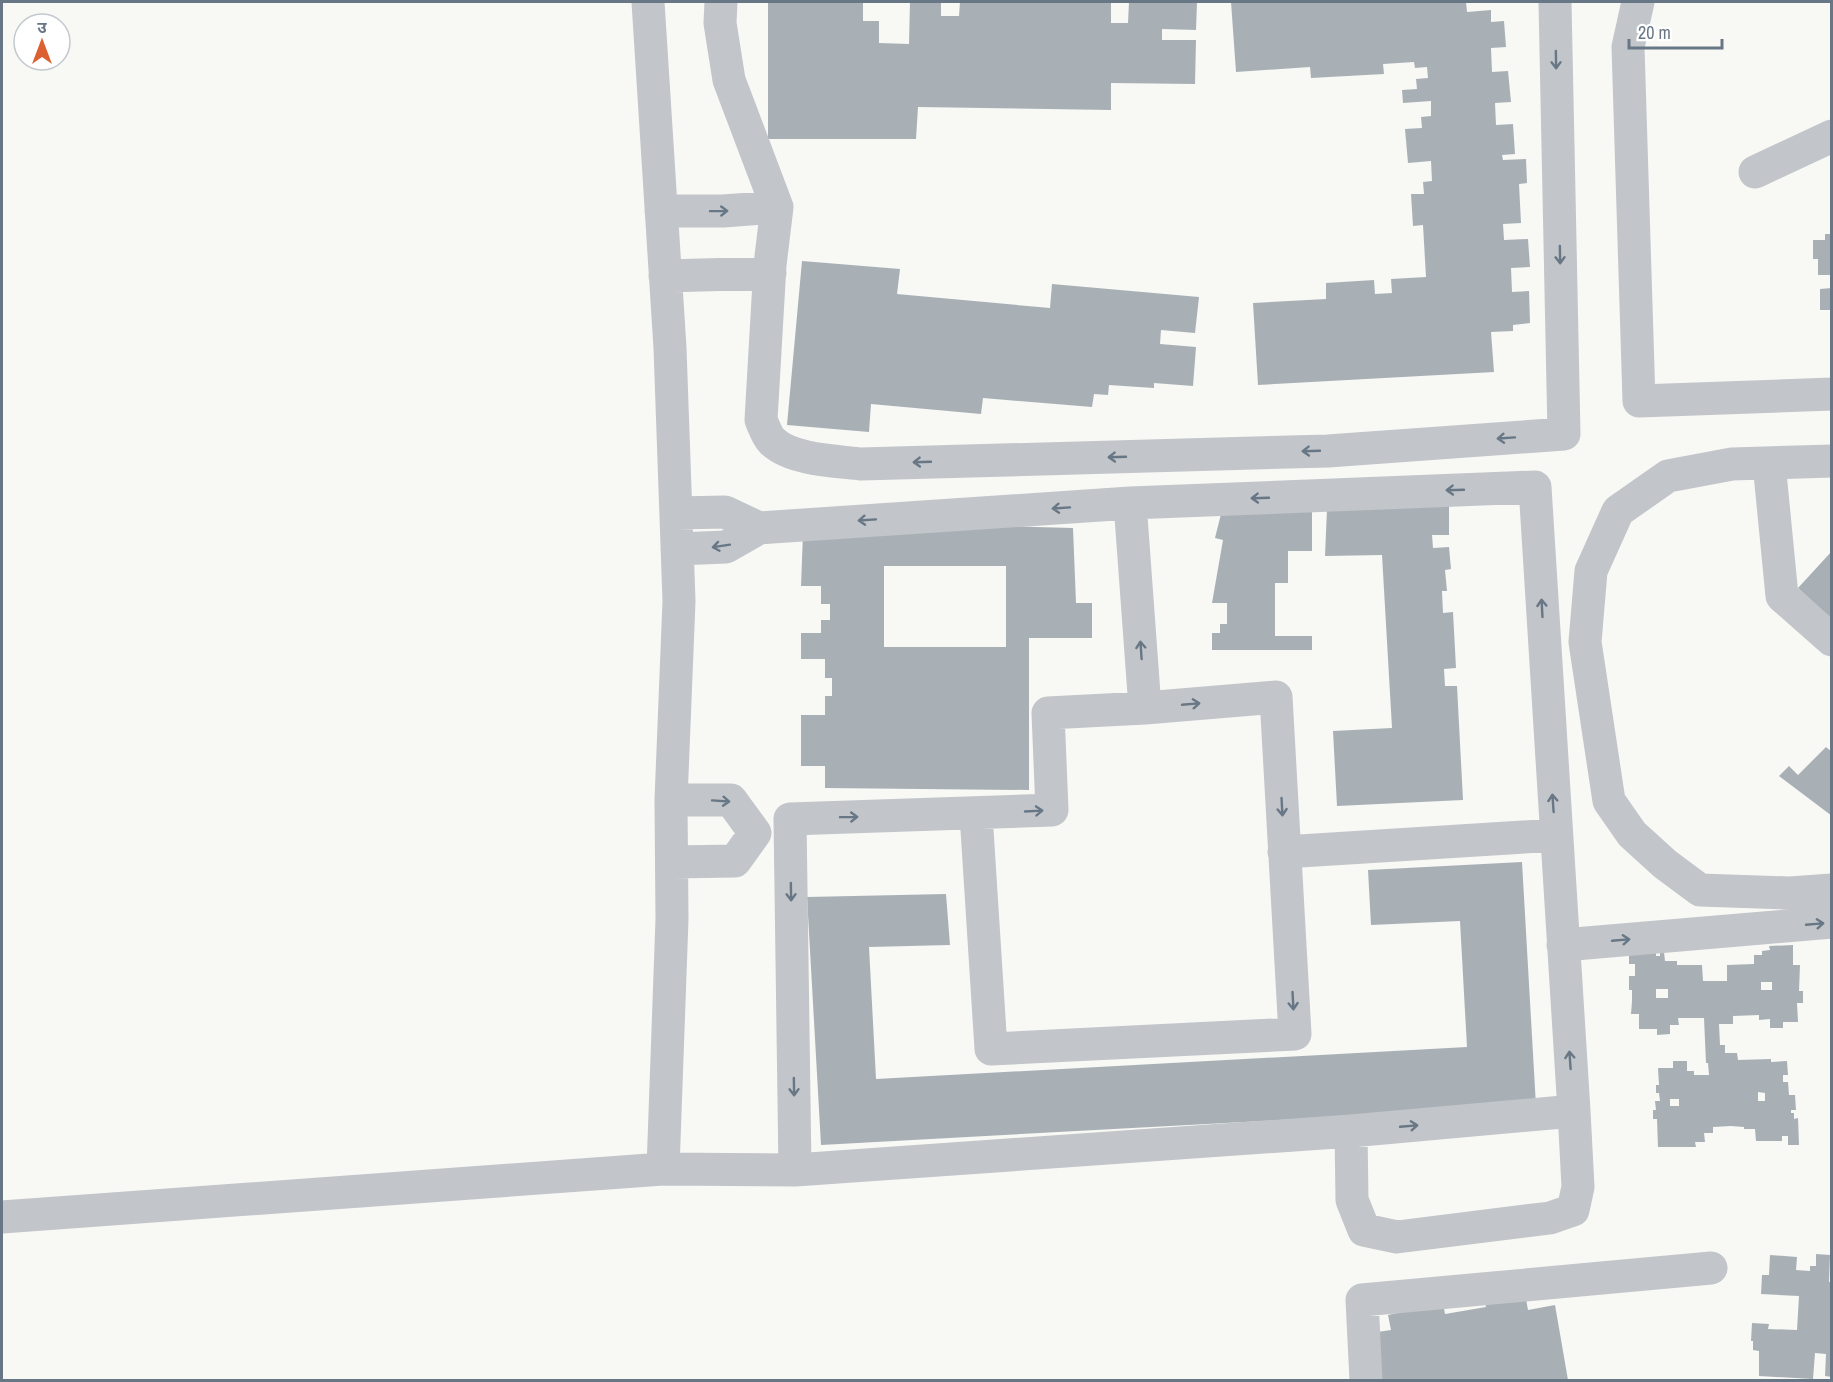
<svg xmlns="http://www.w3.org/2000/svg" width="1833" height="1382" font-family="'Archivo Narrow','Noto Sans Devanagari',sans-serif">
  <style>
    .building { fill: #a8b0b6; fill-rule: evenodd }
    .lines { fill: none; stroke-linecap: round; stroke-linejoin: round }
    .minor { stroke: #c2c5c9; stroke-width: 33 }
    .oneway { stroke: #687785 }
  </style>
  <rect width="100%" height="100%" fill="#f8f8f5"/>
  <path class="building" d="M768 2H863V21H879V43L909 44 910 2H941V16H959L960 2H1111V23H1128L1129 2H1197L1196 30 1162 29V40H1196L1195 84 1111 83V110L918 107 916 139H768Z
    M1231 2H1286L1287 3 1466 2 1467 12 1491 10V22L1504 21 1506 47 1491 48 1492 72 1508 71 1511 102 1495 103 1496 125 1513 124 1515 154 1502 155 1503 160 1526 159 1527 183 1519 184 1521 223 1503 224 1504 240 1528 239 1530 267 1511 268 1512 292 1529 291 1530 323 1513 325V331L1491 332 1494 372 1258 385 1253 303 1326 299V283L1374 280 1375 294 1392 293 1391 279 1426 277 1423 225 1413 226 1411 194H1424L1423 182 1432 181 1431 161 1408 163 1405 129 1422 128 1421 117 1431 116V101L1403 103 1402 90 1417 89 1416 79 1428 78 1427 67 1415 68 1414 62 1383 64 1384 74 1311 78 1310 67 1236 72Z
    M1825 234H1832V275H1818V259H1813V240H1825Z
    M802 261 900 269 897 294 1050 308 1052 284 1199 297 1195 333 1161 330 1160 344 1196 347 1193 386 1154 383V388L1109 385 1108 395 1094 394 1092 407 983 398 981 414 871 404 869 432 787 425Z
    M1832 288V310H1820V289Z
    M1449 501V535H1432L1433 548 1449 547 1451 569 1445 570 1447 591H1442L1443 613 1453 612 1456 668 1444 669 1445 686H1457L1463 800 1337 806 1333 731 1392 728 1382 555 1325 556 1327 509Z
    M1312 505V551H1288V583H1275V636H1312V650H1212V633H1220V624H1227V603H1212L1223 540 1215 538 1223 506Z
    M991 526 1073 528 1076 603H1092V638H1029V790L825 788V766H801V715H825V696H832V678H825V659H801V633H821V620H830V604H821V586H801L803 533ZM884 566H1006V647H884Z
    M1832 551V620L1798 588Z
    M1826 747 1832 752V816L1779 776 1789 766 1798 775Z
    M1522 862 1536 1106 821 1145 807 897 946 894 950 945 869 947 876 1079 1467 1047 1460 921 1371 925 1368 870Z
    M1793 945V965H1800L1799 991H1803V1003H1797L1798 1022H1783V1028H1770V1019L1759 1020V1015L1733 1016V1024H1719L1720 1045H1725V1053H1737L1738 1060 1771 1059V1062L1787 1061 1788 1075H1783V1082H1788L1789 1095H1795L1796 1110H1791V1113H1794V1119L1798 1118 1799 1145H1788V1136H1782V1141H1756L1755 1129H1744V1127L1731 1126 1713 1127V1133H1704L1705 1142H1695L1696 1147H1658L1657 1119H1653V1110H1656L1655 1101H1660L1659 1093H1656V1085H1659L1658 1068H1673V1061H1687V1071H1694V1075H1709L1708 1063H1706L1704 1018H1678L1679 1025H1670V1034L1657 1035V1029H1639V1014H1631L1632 1001V990H1629V976H1635V964H1629V953L1656 952V956H1660V952H1664L1665 961H1677V965H1702L1703 981H1727V965L1754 964V955H1762V951L1770 950 1769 946ZM1761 982H1772V990H1761ZM1656 989H1668V998H1656ZM1758 1092 1765 1093V1101H1758ZM1670 1099H1679V1106H1670Z
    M1816 1254 1830 1255 1829 1282H1832V1377L1825 1376 1826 1354 1815 1353 1813 1379 1759 1376V1351L1753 1350V1341H1751L1752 1323 1769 1324 1768 1329 1797 1330 1799 1296 1761 1294 1762 1275H1769L1770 1255 1797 1257 1796 1270 1810 1271V1266H1816Z
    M1524 1288 1528 1310 1555 1305 1568 1380H1379L1371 1333 1391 1330 1388 1315 1443 1303 1445 1314 1486 1307 1483 1294Z"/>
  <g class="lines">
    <path class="minor" d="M721 2 720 23 729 80 777 207 770 265 761 420C764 427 767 436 772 441 791 460 836 461 861 464L1328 451 1564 434 1555 2
      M1638 2 1628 47 1639 401 1832 394
      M1755 172 1832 136
      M661 211H723L777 207
      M665 276 770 273
      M1832 461 1732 464 1668 476 1618 511 1591 571 1585 642 1609 801 1632 834 1665 864 1700 890 1790 893 1832 890
      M1769 463 1782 596 1832 640
      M676 513 725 512 759 528
      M677 549 726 547 759 528 1130 503 1145 708
      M671 800H731L755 833
      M1284 852 1556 835
      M672 862 735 861 755 833
      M1563 945 1832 922
      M1351 1131 1352 1200 1364 1230 1397 1237 1550 1218 1573 1210 1578 1187 1574 1111
      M663 1169 795 1170 1351 1131 1574 1111 1535 487 1130 503
      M795 1170 790 819 1052 810 1048 713 1145 708 1276 697 1295 1034 991 1049 976 814
      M2 1217 663 1169 672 919 671 800 679 601 670 348 648 2
      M1366 1380 1362 1300 1711 1268"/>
  </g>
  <defs><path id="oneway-shaft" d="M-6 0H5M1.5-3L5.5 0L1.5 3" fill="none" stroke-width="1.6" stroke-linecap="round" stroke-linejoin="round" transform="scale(1.5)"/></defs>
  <g class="oneway">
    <use href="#oneway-shaft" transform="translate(1556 60) rotate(89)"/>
    <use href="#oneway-shaft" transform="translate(719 211) rotate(-1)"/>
    <use href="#oneway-shaft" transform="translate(1560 255) rotate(89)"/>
    <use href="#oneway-shaft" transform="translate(1506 438) rotate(176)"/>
    <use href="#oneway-shaft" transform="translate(1311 451) rotate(178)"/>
    <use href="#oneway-shaft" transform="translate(1117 457) rotate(178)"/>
    <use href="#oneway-shaft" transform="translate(922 462) rotate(178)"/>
    <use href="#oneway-shaft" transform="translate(1455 490) rotate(178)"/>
    <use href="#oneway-shaft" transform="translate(1260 498) rotate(178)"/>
    <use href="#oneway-shaft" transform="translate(1061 508) rotate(176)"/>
    <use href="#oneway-shaft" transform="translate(867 520) rotate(176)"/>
    <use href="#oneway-shaft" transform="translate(721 546) rotate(171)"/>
    <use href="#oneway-shaft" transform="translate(1542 608) rotate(-93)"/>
    <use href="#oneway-shaft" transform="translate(1141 650) rotate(-94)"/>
    <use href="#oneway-shaft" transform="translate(1191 704) rotate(-5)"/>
    <use href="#oneway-shaft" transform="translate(721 801) rotate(4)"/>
    <use href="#oneway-shaft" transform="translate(1553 803) rotate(-94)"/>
    <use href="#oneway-shaft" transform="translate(1282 807) rotate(87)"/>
    <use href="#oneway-shaft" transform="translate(1034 811) rotate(-3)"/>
    <use href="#oneway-shaft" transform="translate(849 817) rotate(-1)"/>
    <use href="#oneway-shaft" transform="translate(791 892) rotate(89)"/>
    <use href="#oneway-shaft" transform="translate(1815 924) rotate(-5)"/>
    <use href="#oneway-shaft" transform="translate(1621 940) rotate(-5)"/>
    <use href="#oneway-shaft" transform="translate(1293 1001) rotate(87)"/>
    <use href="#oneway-shaft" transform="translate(1570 1060) rotate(-94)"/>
    <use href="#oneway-shaft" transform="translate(794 1087) rotate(89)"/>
    <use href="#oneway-shaft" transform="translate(1409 1126) rotate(-5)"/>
  </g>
  <rect width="1833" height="1382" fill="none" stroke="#687785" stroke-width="6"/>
  <g transform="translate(42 42)"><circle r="28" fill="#ffffff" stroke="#c3c9ce" stroke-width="1.5"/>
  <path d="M0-4.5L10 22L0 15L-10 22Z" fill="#db6032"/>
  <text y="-9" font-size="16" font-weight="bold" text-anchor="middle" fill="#687785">उ</text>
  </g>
  <path d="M1629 39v9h93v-9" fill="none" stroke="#687785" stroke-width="3"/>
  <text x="1638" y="39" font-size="18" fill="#687785" stroke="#ffffff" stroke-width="4.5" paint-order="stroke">20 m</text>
</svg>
